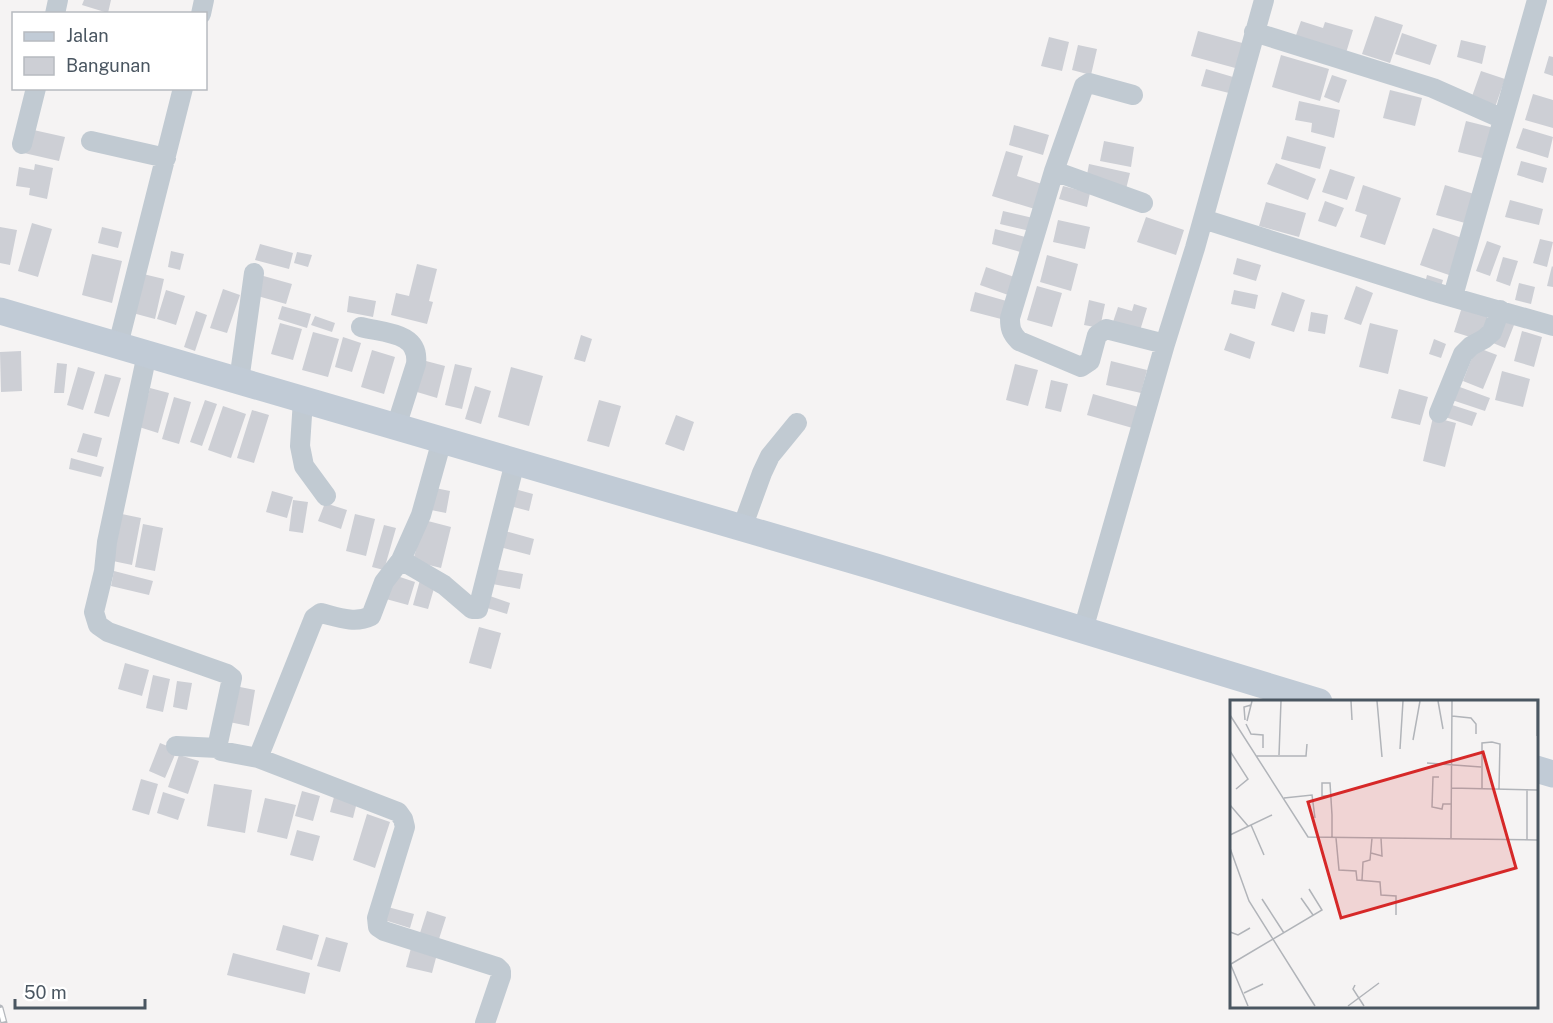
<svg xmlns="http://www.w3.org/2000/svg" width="1553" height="1023" font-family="'Public Sans',sans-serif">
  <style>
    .building { fill: #cdcfd5 }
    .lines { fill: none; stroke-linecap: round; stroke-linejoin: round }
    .street { stroke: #c1cad2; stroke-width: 20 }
    .secondary { stroke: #c1cbd6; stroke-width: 27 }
    .rail-casing { stroke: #b5b8bd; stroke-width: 7 }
    .rail { stroke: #fff; stroke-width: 4.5; stroke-dasharray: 14; stroke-linecap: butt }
    .inset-road { fill: none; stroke: #b1b4b9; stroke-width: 1.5 }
    .view { fill: #d62828; fill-opacity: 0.15; stroke: #d62828; stroke-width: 3 }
    .inset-edge { fill: none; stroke: #4a5661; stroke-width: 3 }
  </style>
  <rect width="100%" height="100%" fill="#f5f3f3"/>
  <path class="building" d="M84 0H111L108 13 82 5Z
    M1375 16 1403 25 1390 63 1362 54Z
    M1301 21 1323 28 1325 22 1353 30 1346 53 1295 38Z
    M1198 31 1246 44 1239 69 1191 56Z
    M1402 33 1437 45 1430 65 1395 54Z
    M1049 37 1069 42 1062 71 1041 66Z
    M1461 40 1486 46 1482 64 1457 57Z
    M1078 45 1097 49 1091 75 1072 70Z
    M1281 55 1329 69 1320 101 1272 87Z
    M1549 56 1553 57V76L1544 73Z
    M1206 69 1233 77 1229 93 1201 86Z
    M1481 71 1505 79 1494 110 1470 102Z
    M1332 75 1347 80 1339 103 1324 97Z
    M1390 90 1422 98 1415 126 1383 118Z
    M1533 94 1553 100V128L1525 120Z
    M1299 101 1340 110 1334 138 1311 132 1312 123 1295 120Z
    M1466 121 1494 128 1486 159 1458 152Z
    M1014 125 1049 135 1043 155 1009 145Z
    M1523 128 1553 137 1548 158 1516 148Z
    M29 129 65 137 59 161 24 153Z
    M1287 136 1326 147 1320 169 1281 159Z
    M1104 141 1134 147 1131 167 1100 161Z
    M1006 151 1023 156 1017 176 1045 185 1038 210 992 196Z
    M1521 161 1547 168 1543 183 1517 175Z
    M1276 163 1316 179 1308 200 1267 184Z
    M35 164 53 168 47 199 29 195 30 188 16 186 19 167 34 170Z
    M1089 164 1130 173 1126 189 1086 180Z
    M1330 169 1355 177 1347 200 1322 192Z
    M1363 185 1401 198 1385 245 1360 237 1367 215 1355 211Z
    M1445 185 1474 194 1465 223 1436 215Z
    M1063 186 1090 193 1087 207 1059 199Z
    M1510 200 1543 209 1539 225 1505 217Z
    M1325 201 1344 208 1336 227 1318 221Z
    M1266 202 1306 213 1299 237 1259 226Z
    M1003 211 1033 218 1030 231 1000 224Z
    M1146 217 1184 230 1176 255 1137 242Z
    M1058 220 1090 227 1085 249 1053 242Z
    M32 223 52 229 38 277 18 271Z
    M0 227 17 230 10 265 0 263Z
    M102 227 122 232 118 248 98 243Z
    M1433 228 1462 238 1449 275 1420 265Z
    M995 229 1029 238 1024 253 992 244Z
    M1540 239 1553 242 1547 267 1533 263Z
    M1487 241 1501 246 1490 276 1476 271Z
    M260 244 293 253 289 269 255 260Z
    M171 251 184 254 180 270 168 267Z
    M297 252 312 255 308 267 294 263Z
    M92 254 122 261 112 303 82 295Z
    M1047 255 1078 264 1071 291 1040 282Z
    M1503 257 1518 261 1510 286 1496 281Z
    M1237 258 1261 265 1256 281 1233 274Z
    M417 264 437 269 429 301 433 302 427 324 391 315 396 293 409 296Z
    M1552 266 1553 267V287L1547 286Z
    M986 267 1017 278 1011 296 980 285Z
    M139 273 164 279 155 319 129 312Z
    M260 275 292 284 286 304 254 295Z
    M1427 275 1443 280 1441 287 1425 283Z
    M1519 283 1535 287 1531 304 1515 300Z
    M1037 286 1062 293 1052 327 1027 320Z
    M1356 286 1373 293 1361 325 1344 319Z
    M223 289 240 295 227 333 210 328Z
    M166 290 185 296 176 325 157 319Z
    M1234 290 1258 295 1255 309 1231 304Z
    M975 292 1010 302 1005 320 970 311Z
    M1282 292 1305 300 1294 332 1271 325Z
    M349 296 376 301 373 317 347 312Z
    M1089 300 1105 304 1100 328 1084 325Z
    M1134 304 1147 308 1138 337 1111 328 1118 307 1132 311Z
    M282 306 311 314 307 328 278 319Z
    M1462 307 1488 315 1480 340 1454 332Z
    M196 311 207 315 195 351 184 347Z
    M1311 312 1328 315 1325 334 1308 331Z
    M315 316 335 323 332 332 311 325Z
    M1502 320 1514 325 1505 348 1493 343Z
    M280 323 302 329 293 360 271 354Z
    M1370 323 1398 330 1388 374 1359 367Z
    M1522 331 1542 337 1534 367 1514 361Z
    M313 332 339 339 328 377 302 370Z
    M1230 333 1255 342 1250 359 1224 350Z
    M581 335 592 339 585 362 574 359Z
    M343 337 361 343 352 372 335 367Z
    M1434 339 1446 344 1441 358 1429 354Z
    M1476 347 1497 355 1483 389 1463 381Z
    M372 350 395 357 384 394 361 387Z
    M21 351 22 391 1 392 0 352Z
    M426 361 445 366 437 398 417 392Z
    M1111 361 1147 370 1141 393 1106 385Z
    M57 363 67 364 64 393H54Z
    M455 364 472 368 462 409 445 405Z
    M1015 364 1038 370 1028 406 1006 400Z
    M78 367 95 372 83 410 67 405Z
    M511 367 543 376 529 426 498 417Z
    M1502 371 1530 379 1523 407 1495 400Z
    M105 374 121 378 109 417 94 413Z
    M1051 380 1068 384 1061 412 1045 408Z
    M475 386 491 391 481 424 465 419Z
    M1457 386 1490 398 1485 411 1452 400Z
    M150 388 169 393 158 433 139 427Z
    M1399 389 1428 397 1420 425 1391 418Z
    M1093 394 1142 408 1136 429 1087 415Z
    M174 397 191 402 179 444 162 439Z
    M205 400 217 404 202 446 190 442Z
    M599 400 621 406 609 447 587 441Z
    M1449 404 1477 413 1472 426 1445 417Z
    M223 406 246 414 231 458 208 450Z
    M252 410 269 415 254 463 237 458Z
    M676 415 694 422 684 451 665 444Z
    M1433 417 1456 423 1445 467 1423 461Z
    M83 433 102 438 97 457 77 452Z
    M71 458 104 467 101 477 69 469Z
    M435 488 450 491 446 513 431 510Z
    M511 488 533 494 529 511 506 505Z
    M272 491 293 497 287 518 266 512Z
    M293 500 308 502 303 533 289 531Z
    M325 503 347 510 341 529 318 521Z
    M117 513 141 518 132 565 108 560Z
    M355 514 375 519 366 556 346 551Z
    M424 520 451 527 441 568 413 561Z
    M143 524 163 528 155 571 135 567Z
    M384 525 396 528 384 570 372 567Z
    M505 531 534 539 530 555 500 547Z
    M490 568 523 574 520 589 487 583Z
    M114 571 153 581 149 595 111 586Z
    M394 575 415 582 408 605 386 599Z
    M420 580 435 585 428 609 413 605Z
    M487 595 510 603 507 614 484 607Z
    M479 627 501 633 491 669 469 663Z
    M125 663 149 670 142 696 118 689Z
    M153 675 170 679 163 712 146 708Z
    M177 681 192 683 187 710 173 707Z
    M235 686 255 690 249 726 229 722Z
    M160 743 177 750 165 778 149 771Z
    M179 755 199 761 188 794 168 787Z
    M141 779 158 784 149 815 132 810Z
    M214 784 252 790 245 833 207 826Z
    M302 791 320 796 313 821 295 816Z
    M163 792 185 799 178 820 157 813Z
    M334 797 357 802 353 818 330 812Z
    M265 798 296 805 287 839 257 832Z
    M367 814 390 822 375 868 353 860Z
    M297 830 320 836 313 861 290 855Z
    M384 906 414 914 410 928 381 919Z
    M427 911 446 917 439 939 420 933Z
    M283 925 319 935 312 960 276 950Z
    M326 937 348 943 340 972 317 966Z
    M411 948 437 954 432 973 406 967Z
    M233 953 310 973 305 994 227 975Z"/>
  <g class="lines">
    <path class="street" d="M55 14 58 0
      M201 14 204 0
      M1254 32 1433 88 1503 119
      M1133 95 1089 83 1084 86 1054 171 1010 318C1010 328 1011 333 1019 341L1081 367 1090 361 1097 335 1106 329 1165 344
      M91 141 166 158
      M22 144 36 88
      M1054 171 1143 203
      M1203 219 1434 292 1553 326
      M1453 296 1537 0
      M361 327C384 333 420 332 416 364L396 427
      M118 345 183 88
      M147 354 107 542 104 571 94 612 98 625 108 632 227 674 232 678 218 743V748L221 751 258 758 398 812 403 819 405 827 377 918 378 927 384 931 497 967 501 971V976L485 1023
      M239 381 254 273
      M303 400 300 446 304 466 326 496
      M1439 413 1463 354 1471 346 1484 339 1492 332 1500 310
      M742 528 762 473 770 456 797 423
      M401 560 444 585 472 609H478L515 462
      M1083 630 1165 344 1195 248 1264 0
      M176 746 218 748
      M258 758 314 618 321 613C337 617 355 624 371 616L384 582 401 560 421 515 442 440"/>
    <path class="secondary" d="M0 311 876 567 1319 702
      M1536 769 1553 774"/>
    <g class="rail-casing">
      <path id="rail" d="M0 1008 4 1023"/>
    </g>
    <use href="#rail" class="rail"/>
  </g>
  <g transform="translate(1230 700)">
    <rect width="308" height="308" fill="#f5f3f3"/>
    <path class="inset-road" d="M121 1 122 20M147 1 152 57M208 1 213 29M0 15 78 137 307 140M222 16 241 18 246 24V34M15 20 14 7 21 5M17 21 22 1M16 24 21 34 33 35V48M307 36V1M183 40 190 1M170 49 173 1M0 51 18 79 6 89M49 55 51 1M26 56H76L77 44M197 63 251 67M209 77H203L202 107 212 109 213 104H221M221 88 307 90M252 89V43L262 42 270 44 269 89M297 89V140M101 96H92V83H100L102 115V137M54 98 82 95 85 118M0 105 18 126M21 125 34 155M0 135 42 115M106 138 109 170 126 171 127 180 150 182 151 195 166 196V215M221 138 222 1M0 148 19 201 85 306M141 153 152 156 151 138M132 180 133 162 140 160 142 138M71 198 83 215M32 199 54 233M0 232 8 235 20 228M0 263 18 306M1 264 92 210 79 189M125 285 123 289 134 306M14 293 33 284M118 306 149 283"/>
    <path class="view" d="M253 52 286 168 111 218 78 102Z"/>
    <rect width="308" height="308" class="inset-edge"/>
  </g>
  <rect x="12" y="12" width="195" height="78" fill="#ffffff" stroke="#b7bbc0" stroke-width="1.5"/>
  <rect x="24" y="32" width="30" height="9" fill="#c1cbd6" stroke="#b7bbc0" stroke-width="1.5"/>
  <text x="66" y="42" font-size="18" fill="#4a5661">Jalan</text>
  <rect x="24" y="57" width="30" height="18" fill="#cdcfd5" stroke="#b7bbc0" stroke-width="1.5"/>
  <text x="66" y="72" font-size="18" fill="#4a5661">Bangunan</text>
  <path d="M15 999v9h130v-9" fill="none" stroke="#4a5661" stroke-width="3"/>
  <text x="24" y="999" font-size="18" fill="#4a5661" stroke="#ffffff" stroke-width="4.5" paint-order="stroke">50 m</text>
</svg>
